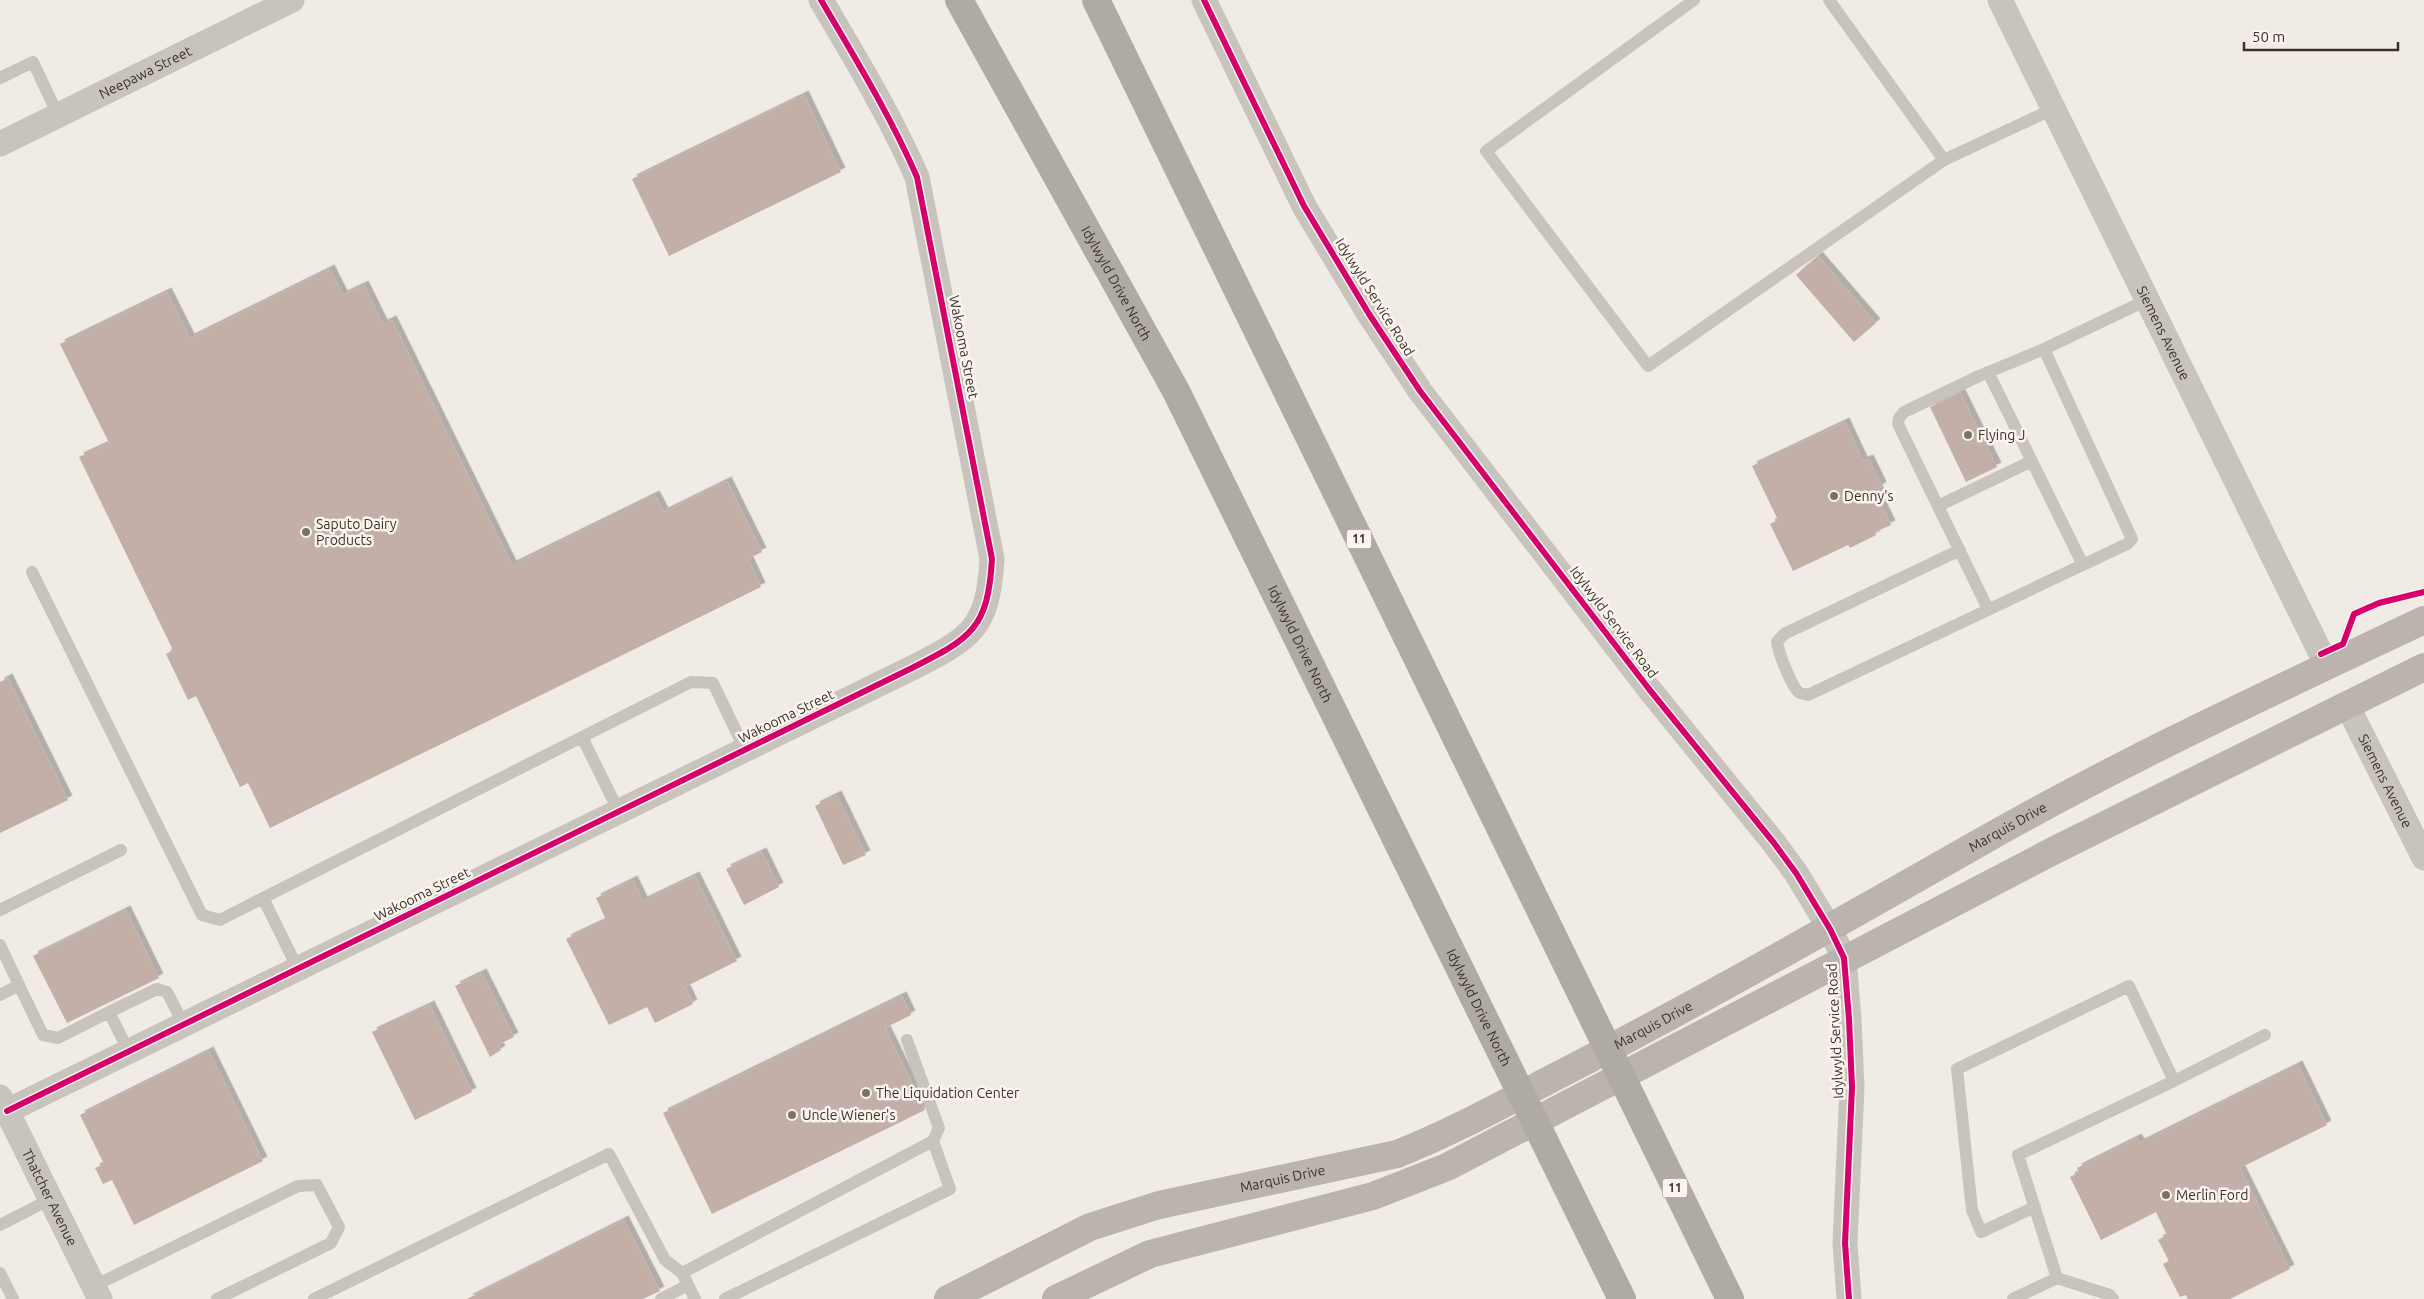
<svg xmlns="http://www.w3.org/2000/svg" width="2424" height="1299" font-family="Ubuntu,sans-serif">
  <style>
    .building { fill: #c3afa7; filter: url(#shadow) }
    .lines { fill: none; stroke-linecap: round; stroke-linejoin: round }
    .lane { stroke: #c9c3be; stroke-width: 12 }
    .street { stroke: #c9c3be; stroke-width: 25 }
    .secondary { stroke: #bab3ae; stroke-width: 28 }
    .highway { stroke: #afaaa4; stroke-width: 28 }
    .cycleway-casing { stroke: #fbf5ee; stroke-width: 9 }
    .cycleway { stroke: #d6006c; stroke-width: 6 }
    .poi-dot { fill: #7a716c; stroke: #fbf5ee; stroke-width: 2 }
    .labels { text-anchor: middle; stroke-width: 5; stroke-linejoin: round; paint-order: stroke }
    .shield { fill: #fbf5ee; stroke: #756b66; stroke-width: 1 }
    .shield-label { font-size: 12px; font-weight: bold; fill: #3b302b }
    .street-label { font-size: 14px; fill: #3b302b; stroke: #fbf5ee }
    .poi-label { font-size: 14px; fill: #3b302b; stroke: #fbf5ee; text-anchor: start }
  </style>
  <defs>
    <filter id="shadow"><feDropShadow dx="4.5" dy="-4.5" stdDeviation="0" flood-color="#0004"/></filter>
  </defs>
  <rect width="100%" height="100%" fill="#f0ebe5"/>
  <path class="building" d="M804 95 841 172 669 256 632 179Z
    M1818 256 1876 323 1854 342 1796 275Z
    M330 269 343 295 364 285 383 324 392 320 512 565 655 495 664 512 727 481 762 552 748 559 761 587 270 828 248 783 240 787 196 696 188 700 166 654 173 650 79 457 109 443 60 344 167 292 190 338Z
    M1960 392 1997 467 1966 482 1930 407Z
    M1845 422 1863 461 1869 459 1882 486 1878 489 1880 494 1877 495 1891 525 1875 532 1876 535 1850 548 1848 545 1793 571 1770 524 1778 520 1752 466Z
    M8 678 68 800 0 833V682Z
    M837 795 866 855 843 865 815 806Z
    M762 852 779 887 744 905 726 869Z
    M695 876 737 961 685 987 693 1004 655 1023 647 1007 609 1025 566 939 606 920 596 898 633 880 643 901Z
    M126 910 159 978 67 1023 33 956Z
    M482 973 514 1037 498 1045 501 1050 490 1057 455 986Z
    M902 996 911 1015 885 1028 925 1110 712 1214 663 1113Z
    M430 1005 472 1092 415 1120 372 1032Z
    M209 1051 263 1161 134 1225 112 1180 103 1184 95 1168 104 1164 80 1115Z
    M2298 1065 2327 1125 2240 1168 2290 1269 2230 1299H2188L2186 1295 2180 1297 2163 1264 2169 1261 2158 1240 2167 1235 2156 1212 2101 1240 2070 1177 2079 1172 2077 1168 2137 1138 2140 1143Z
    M624 1220 660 1291 643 1299H467Z"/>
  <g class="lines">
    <path class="lane" d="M1694 0 1486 151 1648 366 1944 160 2053 109
      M1829 0 1944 160
      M0 78 33 62 58 115
      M1988 372 2083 565
      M1938 506 2032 461
      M1960 550 1784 634 1777 642C1778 651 1792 689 1800 693 1802 694 1806 694 1808 695L2127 544 2132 539 2044 349 2147 300
      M32 572 202 915 220 920 263 898
      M1988 609 1898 424 1899 418 1904 412 1979 376 2044 349
      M582 737 619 812
      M0 910 121 850
      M0 945 19 985
      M298 969 263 898 691 682 713 683 745 750
      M0 995 19 985 43 1035 58 1038 109 1012 129 1052
      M109 1012 157 989 167 992 184 1025
      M907 1040 939 1128 933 1141
      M2035 1207 1981 1232 1972 1210 1957 1069 2129 986 2174 1081
      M0 1225 51 1199
      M0 1273 13 1299
      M682 1273 933 1141 950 1189 725 1299
      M2057 1278 2110 1295 2113 1299
      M94 1286 298 1186 317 1185 339 1227 331 1243 217 1299
      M314 1299 609 1154 665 1260 682 1273 695 1299
      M661 1299 688 1285
      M2013 1299 2057 1278 2018 1155 2174 1081 2265 1035"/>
    <g class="street">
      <path d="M1204 0 1304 206 1369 314 1420 391 1649 689 1774 843 1796 873 1830 929 1844 958 1849 1019 1852 1087 1845 1243 1849 1299"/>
      <path id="s1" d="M2000 0 2327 666"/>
      <path id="s2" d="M0 144 292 0"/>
      <path id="s3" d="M2347 705 2424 858"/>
      <path id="s4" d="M0 1097 100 1299"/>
      <path d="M7 1111 912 668C971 638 988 629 992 559L917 177C890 115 855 58 821 0"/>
    </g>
    <g class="secondary">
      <path id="s5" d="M948 1299 1090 1227 1159 1205 1397 1154C1460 1129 1519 1095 1580 1064 1712 995 1842 921 1972 847 2118 763 2272 692 2424 620"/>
      <path d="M1056 1299 1150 1254 1373 1196 1447 1167 2055 850 2424 667"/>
    </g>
    <g class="highway">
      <path id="s6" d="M959 0 1176 391 1622 1299"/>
      <path d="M1096 0 1730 1299"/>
    </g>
    <g class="cycleway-casing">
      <path id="cycleway" d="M1204 0 1304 206 1369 314 1420 391 1649 689 1774 843 1796 873 1830 929 1844 958 1849 1019 1852 1087 1845 1243 1849 1299
        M2321 654 2343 644 2354 614 2379 603 2424 592
        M7 1111 912 668C971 638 988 629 992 559L917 177C890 115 855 58 821 0"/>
    </g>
    <use href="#cycleway" class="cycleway"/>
  </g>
  <g class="poi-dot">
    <circle cx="1968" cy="435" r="5"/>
    <circle cx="1834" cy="496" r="5"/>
    <circle cx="306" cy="532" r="5"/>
    <circle cx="866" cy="1093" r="5"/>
    <circle cx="792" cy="1115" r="5"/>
    <circle cx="2166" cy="1195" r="5"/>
  </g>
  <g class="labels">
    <g class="shield">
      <rect x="1346.5" y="529.5" width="25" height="19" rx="4"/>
      <rect x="1662.5" y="1178.5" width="25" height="19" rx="4"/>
    </g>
    <g class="shield-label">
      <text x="1359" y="543">11</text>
      <text x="1675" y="1192">11</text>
    </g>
    <g class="street-label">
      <text dy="5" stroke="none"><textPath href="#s2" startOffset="162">Neepawa Street</textPath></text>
      <text dy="5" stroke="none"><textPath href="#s6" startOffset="324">Idylwyld Drive North</textPath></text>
      <text transform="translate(1375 297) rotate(58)" y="5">Idylwyld Service Road</text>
      <text dy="5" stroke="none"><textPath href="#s1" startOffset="371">Siemens Avenue</textPath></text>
      <text transform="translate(964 347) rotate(79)" y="5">Wakooma Street</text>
      <text transform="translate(1614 622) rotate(53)" y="5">Idylwyld Service Road</text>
      <text dy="5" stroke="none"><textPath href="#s6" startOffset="729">Idylwyld Drive North</textPath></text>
      <text transform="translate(786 716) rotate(-26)" y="5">Wakooma Street</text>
      <text dy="5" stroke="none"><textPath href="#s3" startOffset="85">Siemens Avenue</textPath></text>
      <text dy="5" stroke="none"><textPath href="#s5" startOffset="1168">Marquis Drive</textPath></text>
      <text transform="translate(422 894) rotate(-26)" y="5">Wakooma Street</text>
      <text dy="5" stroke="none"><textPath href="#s6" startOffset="1134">Idylwyld Drive North</textPath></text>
      <text dy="5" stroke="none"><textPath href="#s5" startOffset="762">Marquis Drive</textPath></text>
      <text transform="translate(1835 1031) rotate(-93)" y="5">Idylwyld Service Road</text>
      <text dy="5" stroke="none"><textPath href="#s5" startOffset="358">Marquis Drive</textPath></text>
      <text dy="5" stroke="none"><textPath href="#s4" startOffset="112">Thatcher Avenue</textPath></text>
    </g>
    <g class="poi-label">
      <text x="1978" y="440">Flying J</text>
      <text x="1844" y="501">Denny's</text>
      <text x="316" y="529">Saputo Dairy<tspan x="316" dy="16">Products</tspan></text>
      <text x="876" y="1098">The Liquidation Center</text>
      <text x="802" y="1120">Uncle Wiener's</text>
      <text x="2176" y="1200">Merlin Ford</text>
    </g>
  </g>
  <path d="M2244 42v8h154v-8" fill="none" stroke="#3b302b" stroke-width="2.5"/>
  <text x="2252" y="42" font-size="15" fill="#3b302b" stroke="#fbf5ee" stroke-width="4" paint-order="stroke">50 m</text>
</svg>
